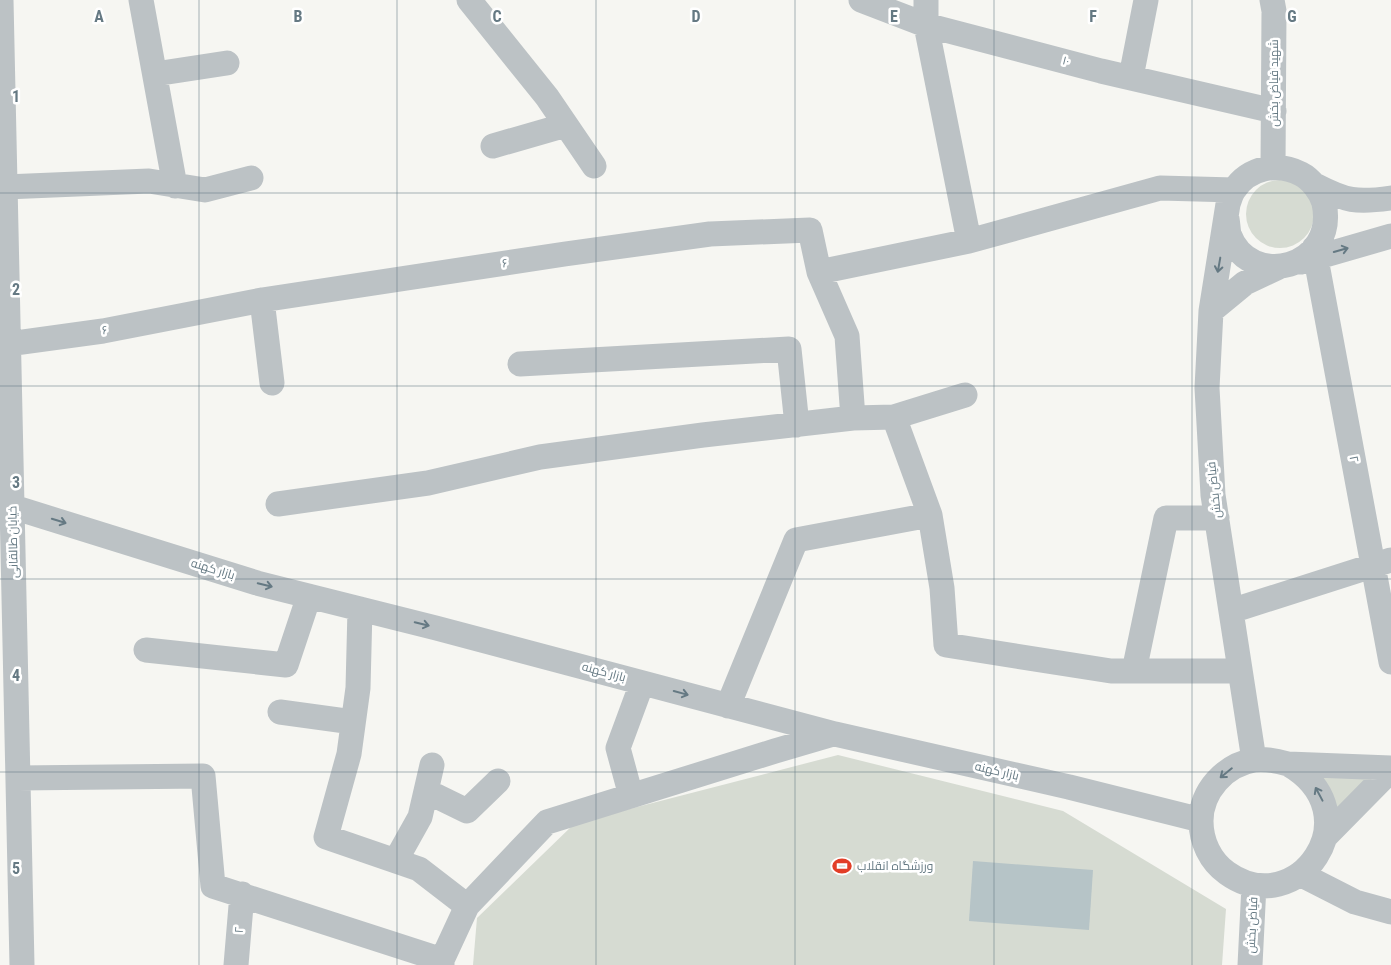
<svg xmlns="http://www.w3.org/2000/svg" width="1391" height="965" font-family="'Roboto Condensed',Cairo,sans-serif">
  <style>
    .green { fill: #d6dbd2 }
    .water { fill: #b6c4c7 }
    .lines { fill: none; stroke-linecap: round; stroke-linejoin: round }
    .minor { stroke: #bcc2c5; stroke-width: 25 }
    .oneway { stroke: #657983 }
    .grid { fill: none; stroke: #657983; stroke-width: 1; stroke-opacity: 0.55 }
    .labels { text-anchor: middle; stroke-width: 5; stroke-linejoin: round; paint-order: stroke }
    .street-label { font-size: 12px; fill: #657983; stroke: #fff }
    .poi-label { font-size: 12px; fill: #657983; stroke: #fff; text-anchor: start }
    .grid-label { font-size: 16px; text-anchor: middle; font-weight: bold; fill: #657983; stroke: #fff; stroke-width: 5; stroke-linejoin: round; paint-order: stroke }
  </style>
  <rect width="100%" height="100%" fill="#f6f6f2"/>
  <path class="green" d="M1246 214a34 34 0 1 1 68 0a34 34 0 1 1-68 0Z
    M838 755 1063 811 1226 909 1222 965H473L477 918 575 823Z
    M1318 771 1376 776 1334 810Z"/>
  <path class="water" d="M973 861 1093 870 1089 930 969 921Z"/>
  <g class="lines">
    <path class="minor" d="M1 0 22 965
      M141 0 175 186
      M469 0 547 97 594 166
      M861 0 926 25 1101 71 1274 111
      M926 0V25L969 241
      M1272 0 1274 11 1273 167
      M155 74 227 63
      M1131 77 1146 0
      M493 146 566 125
      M1315 185C1346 201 1356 203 1391 198
      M5 187 149 181 205 190 251 178
      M1227 219C1228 224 1228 230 1229 234 1250 291 1338 268 1324 203 1321 192 1311 179 1301 174 1278 162 1249 167 1234 190 1231 194 1230 199 1228 204L1211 311 1207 388 1213 495 1254 760
      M1314 248 1391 662
      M1301 262 1391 236
      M819 272 969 241 1160 188 1234 190
      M262 300 272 383
      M1211 311 1245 283 1279 267
      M0 345 103 331 262 300 565 254 710 234 810 230 819 272 847 336 853 418
      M520 364 789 349 797 425
      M894 417 930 515 942 588 946 645 1111 671H1240
      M278 504 428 483 540 457 703 435 853 418 894 417 965 395
      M13 507 257 583 436 628 835 734 1069 787 1201 820
      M360 609 358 688 349 754 326 837 419 869 467 906
      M1231 611 1391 560
      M146 650 286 665 309 596
      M1134 671 1166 518H1217
      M728 706 796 540 930 515
      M280 712 353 722
      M1288 764C1375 814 1297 923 1227 873 1210 861 1201 841 1201 821 1201 791 1225 765 1254 760 1265 758 1277 761 1288 764L1391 768
      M18 778 203 776 213 886 442 960
      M426 791 467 811 498 781
      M631 796 618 748 642 683
      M1325 837 1391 770
      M396 860 420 817 432 765
      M1300 874 1355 902 1391 912
      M236 965 242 894
      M442 965V960L467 906 547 822 775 751 833 734
      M1250 965 1254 885"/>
  </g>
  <defs><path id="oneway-shaft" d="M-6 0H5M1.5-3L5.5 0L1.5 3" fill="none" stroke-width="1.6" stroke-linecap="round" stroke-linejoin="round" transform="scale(1.25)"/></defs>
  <g class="oneway">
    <use href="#oneway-shaft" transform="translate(1341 250) rotate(-16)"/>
    <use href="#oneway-shaft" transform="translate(1219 265) rotate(100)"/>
    <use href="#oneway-shaft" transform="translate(59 521) rotate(17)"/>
    <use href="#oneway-shaft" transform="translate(265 585) rotate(14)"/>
    <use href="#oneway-shaft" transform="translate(422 624) rotate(14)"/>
    <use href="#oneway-shaft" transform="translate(681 693) rotate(15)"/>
    <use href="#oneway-shaft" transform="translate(1226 773) rotate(141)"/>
    <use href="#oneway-shaft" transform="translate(1319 794) rotate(-118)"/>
  </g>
  <path class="grid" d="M199 0V965M397 0V965M596 0V965M795 0V965M994 0V965M1192 0V965M0 193H1391M0 386H1391M0 579H1391M0 772H1391"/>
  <defs>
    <g id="stadium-bare" transform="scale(1.5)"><path d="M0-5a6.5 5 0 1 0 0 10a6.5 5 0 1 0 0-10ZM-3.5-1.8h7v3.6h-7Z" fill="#e23e27" stroke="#fff" stroke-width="2.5" paint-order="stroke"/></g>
  </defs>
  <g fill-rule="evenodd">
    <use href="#stadium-bare" x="842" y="866"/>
  </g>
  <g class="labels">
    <g class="street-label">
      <text transform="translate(1066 61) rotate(14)" y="4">۱۰</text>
      <text transform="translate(1274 83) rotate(-90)" y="4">شهید فیاض بخش</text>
      <text transform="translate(505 263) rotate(-9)" y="4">۶</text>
      <text transform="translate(105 330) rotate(-10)" y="4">۶</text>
      <text transform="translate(1354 459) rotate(79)" y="4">۲</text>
      <text transform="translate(1214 490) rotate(-96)" y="4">فیاض بخش</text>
      <text transform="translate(13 542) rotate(-91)" y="4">خیابان طالقانی</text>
      <text transform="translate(213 569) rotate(17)" y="4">بازار کهنه</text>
      <text transform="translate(604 672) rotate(15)" y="4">بازار کهنه</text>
      <text transform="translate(997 771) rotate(13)" y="4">بازار کهنه</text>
      <text transform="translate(1252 925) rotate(-87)" y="4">فیاض بخش</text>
      <text transform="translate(239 930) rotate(-85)" y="4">۲</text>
    </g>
    <g class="poi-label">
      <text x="857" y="870">ورزشگاه انقلاب</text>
    </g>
  </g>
  <g class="grid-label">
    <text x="99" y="22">A</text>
    <text x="298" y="22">B</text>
    <text x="497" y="22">C</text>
    <text x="696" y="22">D</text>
    <text x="894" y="22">E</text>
    <text x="1093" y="22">F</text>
    <text x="1292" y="22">G</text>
    <text x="16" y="102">1</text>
    <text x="16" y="295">2</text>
    <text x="16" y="488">3</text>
    <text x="16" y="681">4</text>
    <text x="16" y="874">5</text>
  </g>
</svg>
